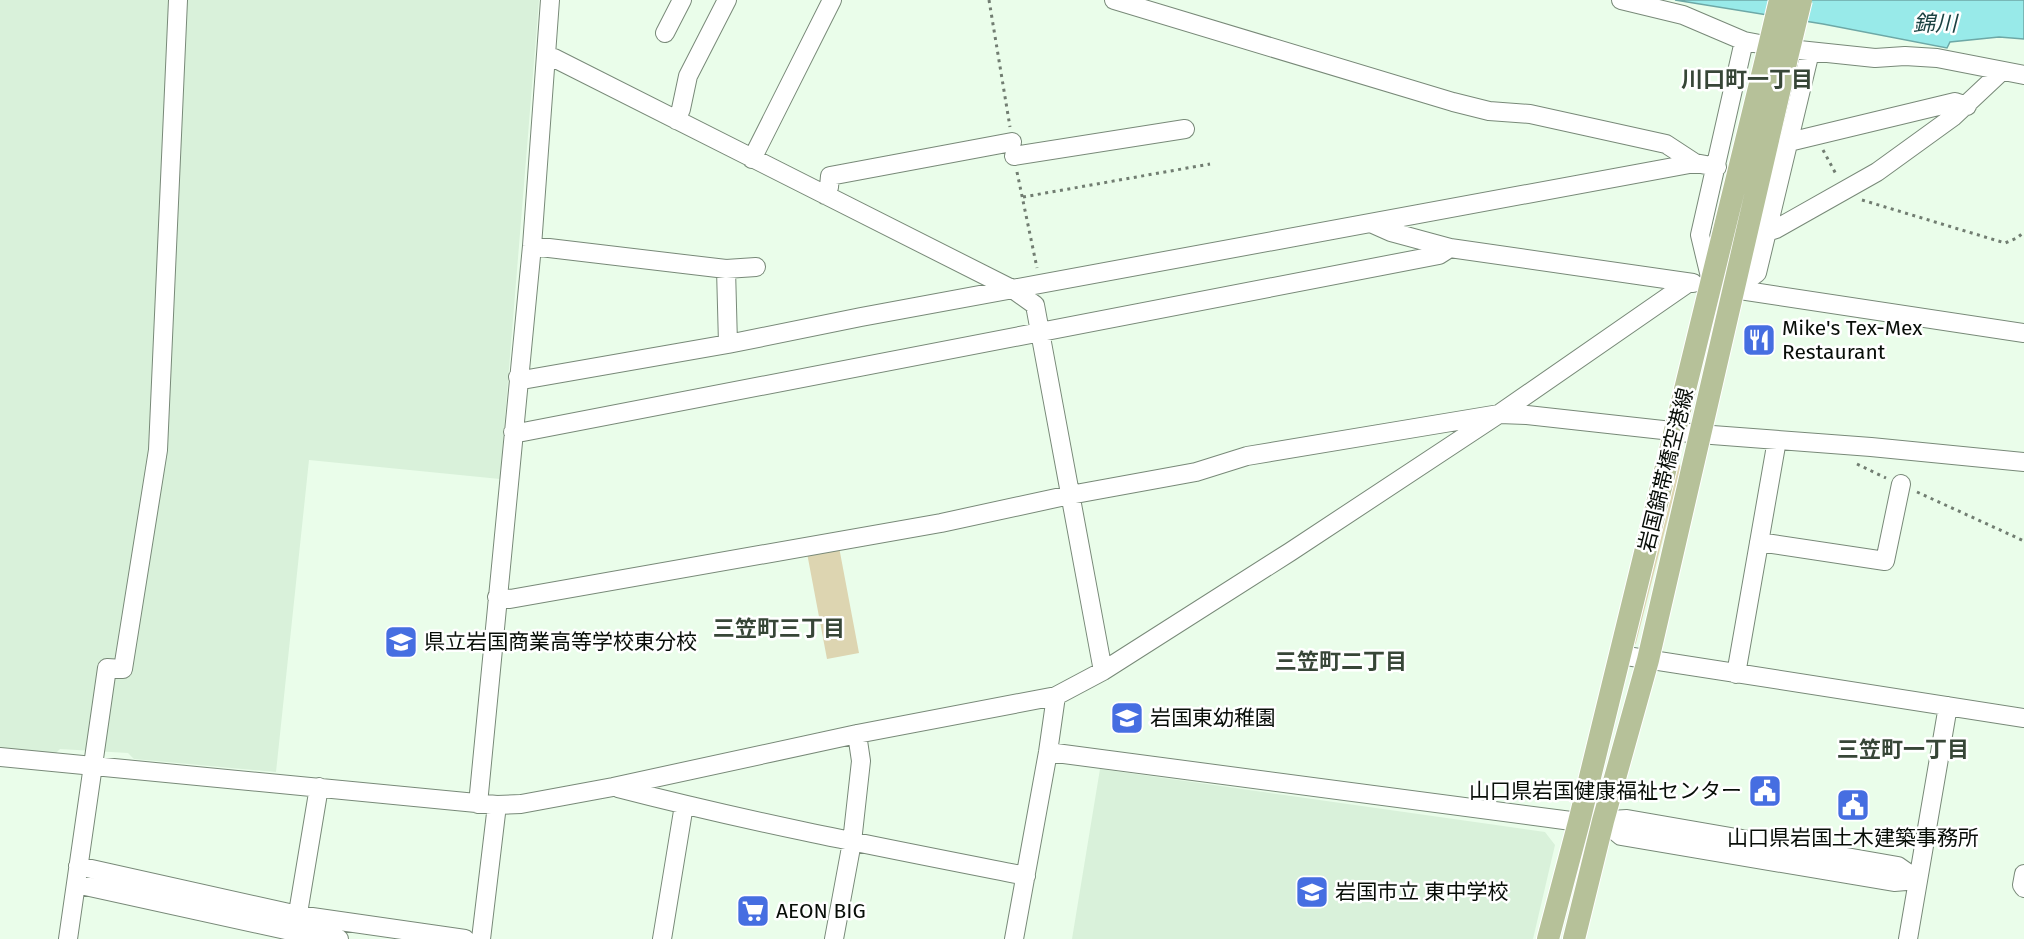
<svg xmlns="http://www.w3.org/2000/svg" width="2024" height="939" font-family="'Fira Sans','Noto Sans JP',sans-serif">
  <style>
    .built { fill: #d9f1da }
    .green { fill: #ddd5b1 }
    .water { fill: #98eae9; stroke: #6da8a6; stroke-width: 1.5 }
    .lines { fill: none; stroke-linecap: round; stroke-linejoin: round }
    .minor-casing { stroke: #788978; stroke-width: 20 }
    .major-casing { stroke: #fff; stroke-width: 24 }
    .path { stroke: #717d71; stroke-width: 3; stroke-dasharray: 3 4.5; stroke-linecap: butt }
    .minor { stroke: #fff; stroke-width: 18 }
    .major { stroke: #b6c199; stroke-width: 22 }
    .major-bridge-casing { stroke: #fff; stroke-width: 24; stroke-linecap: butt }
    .major-bridge { stroke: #b6c199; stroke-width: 22 }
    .labels { text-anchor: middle; stroke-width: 5; stroke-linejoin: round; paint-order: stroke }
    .poi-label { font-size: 21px; fill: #080e08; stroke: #fff; text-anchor: start }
    .street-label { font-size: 21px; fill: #080e08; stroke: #fff }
    .water-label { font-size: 22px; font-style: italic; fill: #1b4242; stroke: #fff }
    .neighbourhood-label { font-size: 22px; font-weight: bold; fill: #374637; stroke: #fff }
  </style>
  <rect width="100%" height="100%" fill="#eafdea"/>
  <path class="built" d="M0 0H539L500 479 309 460 276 772 134 759 128 753 60 749 56 753 0 748Z
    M1100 769 1545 832 1555 845 1533 939H1072Z"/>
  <path class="green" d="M1678 463 1681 467 1636 643 1634 646H1631Z
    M839 547 859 653 827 659 807 553Z"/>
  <path class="water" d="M1675 0H2024V39L1999 37 1950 42 1947 48 1823 24Z"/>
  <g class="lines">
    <g class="minor-casing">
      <path id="minor" d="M1114 0 1453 102 1489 111 1530 114 1666 144 1695 163
        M1621 0 1683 15 1744 41 1780 48 1875 58 1905 56 1937 58 2024 75
        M665 33 682 0
        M546 58H554L1014 290 1035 305 1103 671
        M676 120 681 109 688 76 727 0
        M1789 142 1955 102 1967 106
        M1014 156 1185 129
        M752 159 832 0
        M825 195 829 187 830 176 1012 142
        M1373 224 1391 232 1450 248 1693 283
        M1767 232 1776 229 1877 172 1953 117 2002 71
        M532 246 726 269 756 267
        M726 269 728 344
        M1711 281 1700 235 1744 41
        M1720 287 2024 333
        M1735 289 1757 273 1810 52
        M518 377 528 379 728 344 861 317 1695 163 1717 167
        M513 432H523L1439 255 1450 248
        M1759 542 1885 561 1901 484
        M497 597 510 599 941 523 1070 495 1196 472 1247 456 1499 414 1527 415 1699 434 1871 447 2024 462
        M1620 655 2024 718
        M1736 674 1777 440
        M1048 752 1579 822 1627 819 1898 866 1918 880
        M0 757 497 805 521 804 613 787 857 734 1056 696 1103 671 1290 552 1499 414 1688 283
        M618 788C753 823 889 849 1026 876
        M478 804 532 246 550 0
        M1603 821 1621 836 1894 882 1918 880
        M78 866 298 915 465 939
        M2024 874 2022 885 2024 888
        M76 884 295 932 339 939
        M296 925 319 787
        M68 939 107 668 123 669 158 450 178 0
        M481 939 497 805
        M662 939 684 805
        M834 939 852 842 861 761 857 734
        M1014 939 1048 752 1056 696
        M1908 939 1948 706"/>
    </g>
    <g class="major-casing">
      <path id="major" d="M1548 939 1579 822 1767 55
        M1574 939 1603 821 1648 660 1786 62"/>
    </g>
    <path class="path" d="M989 0 1010 127
      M1823 150 1837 176
      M1017 172 1037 268
      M1023 197 1210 164
      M1862 200 2005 243 2017 238 2024 232
      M1857 464 1886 478
      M1917 492 2024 541"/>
    <use href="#minor" class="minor"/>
    <use href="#major" class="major"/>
    <g class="major-bridge-casing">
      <path id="major-bridge" d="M1767 55 1780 0
        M1786 62 1801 0"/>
    </g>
    <use href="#major-bridge" class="major-bridge"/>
  </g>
  <defs>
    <g id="restaurant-square" transform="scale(1.725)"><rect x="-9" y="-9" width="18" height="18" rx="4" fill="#466ee1" stroke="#fff"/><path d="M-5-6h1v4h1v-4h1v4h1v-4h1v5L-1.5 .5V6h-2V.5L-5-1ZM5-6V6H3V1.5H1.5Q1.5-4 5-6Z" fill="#fff"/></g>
    <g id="school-square" transform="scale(1.725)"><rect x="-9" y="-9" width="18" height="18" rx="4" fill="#466ee1" stroke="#fff"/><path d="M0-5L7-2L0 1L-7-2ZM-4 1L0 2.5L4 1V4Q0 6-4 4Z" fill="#fff"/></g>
    <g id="civic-square" transform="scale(1.725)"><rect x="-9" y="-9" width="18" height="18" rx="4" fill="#466ee1" stroke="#fff"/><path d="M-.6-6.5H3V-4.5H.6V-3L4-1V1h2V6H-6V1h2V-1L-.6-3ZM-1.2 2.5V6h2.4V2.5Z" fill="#fff"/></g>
    <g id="supermarket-square" transform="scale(1.725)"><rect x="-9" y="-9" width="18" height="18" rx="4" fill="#466ee1" stroke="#fff"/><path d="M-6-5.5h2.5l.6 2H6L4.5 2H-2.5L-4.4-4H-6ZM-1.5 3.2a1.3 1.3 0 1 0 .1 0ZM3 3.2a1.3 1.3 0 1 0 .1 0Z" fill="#fff"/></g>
  </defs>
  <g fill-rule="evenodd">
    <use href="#restaurant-square" x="1759" y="340"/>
    <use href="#school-square" x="401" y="642"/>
    <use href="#school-square" x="1127" y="718"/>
    <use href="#civic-square" x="1765" y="791"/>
    <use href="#civic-square" x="1853" y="805"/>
    <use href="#school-square" x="1312" y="892"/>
    <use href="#supermarket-square" x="753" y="911"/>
  </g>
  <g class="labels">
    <g class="poi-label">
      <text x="1782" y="335">Mike's Tex-Mex<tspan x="1782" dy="24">Restaurant</tspan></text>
      <text x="424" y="649">県立岩国商業高等学校東分校</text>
      <text x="1150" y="725">岩国東幼稚園</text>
      <text x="1742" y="798" text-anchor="end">山口県岩国健康福祉センター</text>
      <text x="1853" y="845" text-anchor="middle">山口県岩国土木建築事務所</text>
      <text x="1335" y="899">岩国市立 東中学校</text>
      <text x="776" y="918">AEON BIG</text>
    </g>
    <g class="street-label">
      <text transform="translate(1666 470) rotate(-76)" y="7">岩国錦帯橋空港線</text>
    </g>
    <g class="water-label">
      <text x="1935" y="31">錦川</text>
    </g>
    <g class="neighbourhood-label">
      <text x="1747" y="87">川口町一丁目</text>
      <text x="779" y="636">三笠町三丁目</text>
      <text x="1341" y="669">三笠町二丁目</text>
      <text x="1903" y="757">三笠町一丁目</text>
    </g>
  </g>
</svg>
